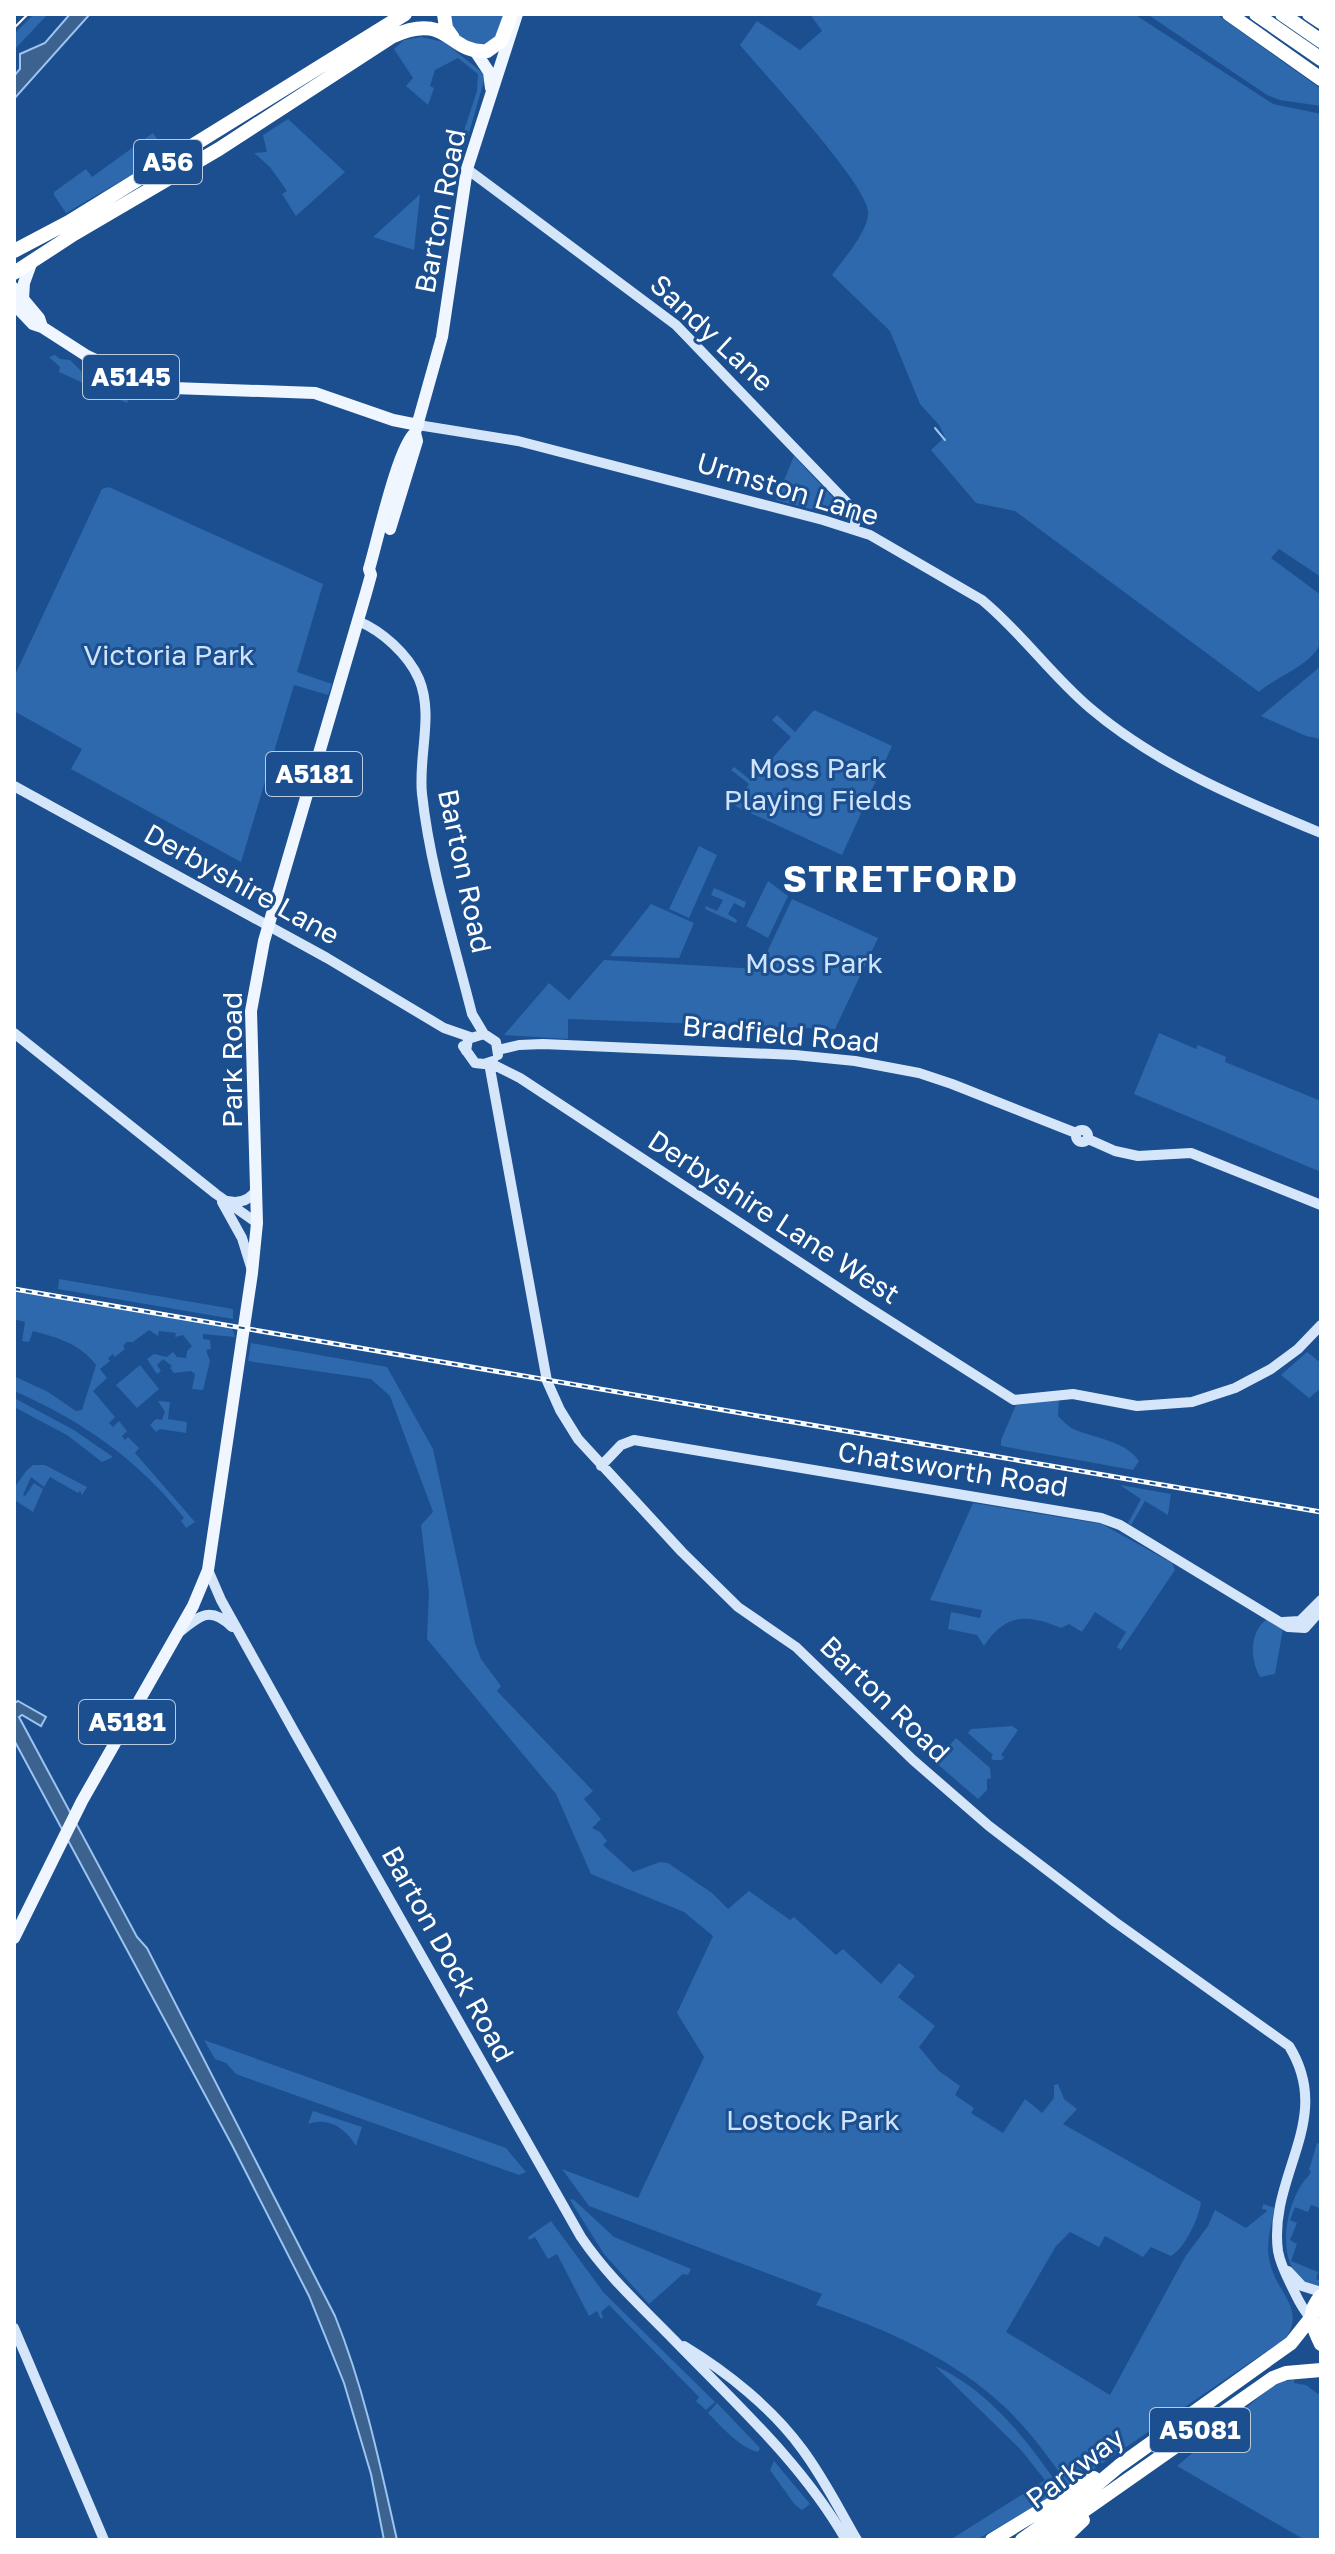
<svg xmlns="http://www.w3.org/2000/svg" width="1335" height="2554" font-family="'Golos Text',sans-serif">
  <style>
    .green { fill: #2e69ad }
    .water { fill: #3c6290; stroke: #9cc4f0; stroke-width: 2 }
    .lines { fill: none; stroke-linecap: round; stroke-linejoin: round }
    .stream { stroke: #9cc4f0; stroke-width: 2 }
    .secondary { stroke: #d6e6fa; stroke-width: 10 }
    .primary { stroke: #f0f6ff; stroke-width: 12 }
    .highway { stroke: #fff; stroke-width: 14 }
    .tram { stroke: #fff; stroke-width: 2 }
    .rail-casing { stroke: #fff; stroke-width: 5 }
    .rail { stroke: #1b4f8f; stroke-width: 2; stroke-dasharray: 6; stroke-linecap: butt }
    .labels { text-anchor: middle; stroke-width: 6; stroke-linejoin: round; paint-order: stroke }
    .shield { fill: #1b4f8f; stroke: #bbcadd; stroke-width: 2 }
    .shield-label { font-size: 26px; font-weight: bold; fill: #fff }
    .street-label { font-size: 28px; fill: #fff; stroke: #1b4f8f }
    .park-label { font-size: 28px; fill: #cfe3fa; stroke: #1b4f8f }
    .district-label { font-size: 36px; font-weight: bold; letter-spacing: 2px; fill: #fff; stroke: #1b4f8f }
  </style>
  <rect width="100%" height="100%" fill="#1b4f8f"/>
  <path class="green" d="M34 14H48L14 50V34Z
    M447 14H507L499 37 486 45C462 42 456 36 447 14Z
    M810 14H1134L1273 104 1321 114V577L1279 549 1271 558 1321 595C1321 610 1323 626 1321 640 1317 663 1275 677 1259 692L1015 511 976 503 931 450 945 437 939 425 920 404 890 331 832 275C842 261 870 229 868 211 865 182 764 74 740 45L757 21 800 50 822 31Z
    M1147 14H1216L1321 89V106L1280 100 1267 95Z
    M421 37 444 42 483 73 484 81 464 150 460 155 452 152 455 146H459L477 91 478 74 458 58 435 70 430 86 434 88 428 105 406 86 413 78 394 49 404 40Z
    M288 119 345 172 296 216 282 194 287 191 270 167 254 153 267 152 263 135Z
    M153 133 167 154 66 213 54 195V192L86 169 92 177Z
    M420 194 414 250 373 237 416 198Z
    M55 355 60 359 70 360 84 374 96 375 122 394 130 393 127 403 59 372 60 367 49 357Z
    M794 456 841 506 845 512 842 517 776 500Z
    M109 487 323 584 297 672 332 684 328 695 294 685 241 862 71 769 82 749 14 711V677L102 489Z
    M1321 666V739L1306 736 1261 716Z
    M814 710 892 746 842 855 735 806 749 784 731 770 734 767 752 781 791 737 772 720 777 715 795 732Z
    M699 846 717 855 689 918 669 909Z
    M768 881 788 896 768 938 746 926Z
    M714 888 746 902 744 908 734 903 728 914 737 920 736 923 705 909 706 906 717 911 723 900 711 895Z
    M792 899 878 938 835 1029 568 1019V1039L504 1035 549 983 569 1000 604 960 759 969Z
    M651 904 694 923 679 958 610 956Z
    M1159 1033 1196 1049 1198 1045 1226 1057 1225 1062 1321 1101V1172L1134 1094Z
    M59 1279 233 1309V1319L58 1289Z
    M14 1292 232 1328 235 1337 203 1334V1339L210 1340 211 1349 206 1350 210 1361 203 1390 192 1389 195 1374 191 1371 174 1373 170 1368 172 1366 163 1359 157 1365 161 1371 157 1374 147 1359 154 1354 167 1357 173 1352 177 1357 186 1358 187 1351 192 1346 183 1335 175 1337 176 1333 159 1331 158 1336 149 1330 133 1342H127L123 1346 125 1349 115 1357 113 1354 108 1358 110 1361 100 1369 107 1378 93 1391 115 1417 109 1423 113 1427 119 1421 127 1431 122 1436 125 1440 128 1437 139 1448 135 1453 195 1522 186 1528 181 1521 184 1518C139 1460 81 1420 14 1391V1376L48 1392 76 1411 82 1410 96 1365C79 1343 58 1338 33 1331L29 1342 22 1341 25 1322 14 1319Z
    M251 1343 387 1367 433 1449 475 1643 481 1659 501 1686 497 1691 593 1791 584 1799 601 1819 592 1828 600 1832 607 1841 603 1845 633 1872 660 1862 668 1863 712 1893 728 1909 749 1891 790 1920 794 1917 836 1955 843 1949 881 1984 899 1963 915 1976 898 1997 935 2026 919 2047 939 2071 960 2086 955 2095 974 2108 971 2113 1003 2133 1025 2099 1042 2113 1054 2098V2085L1058 2084 1064 2099 1077 2109 1063 2124 1201 2202C1199 2218 1185 2248 1171 2256L1151 2247 1143 2257 1105 2236 1099 2247 1070 2232 1056 2246 1006 2332 1110 2395 1185 2257 1208 2226 1215 2210 1246 2228 1266 2212 1267 2210 1262 2209 1263 2204 1275 2208C1271 2226 1265 2245 1270 2263 1276 2292 1306 2308 1286 2338L1069 2486C1050 2459 1031 2433 1008 2410 954 2358 885 2329 816 2305L822 2294 589 2206 562 2169 638 2198 704 2057 677 2013 713 1936 684 1912 591 1874 556 1794 427 1639 429 1592 421 1525 433 1512 390 1396 371 1379 248 1361Z
    M1307 1352 1321 1363V1388L1309 1398 1281 1375Z
    M140 1365 159 1389 137 1408 116 1385Z
    M14 1398 74 1430 113 1457 102 1462 67 1435 14 1407Z
    M1059 1400 1058 1416C1062 1420 1068 1426 1073 1429 1094 1438 1126 1441 1139 1461L1133 1470 1001 1446V1440L1016 1405Z
    M158 1401 170 1402 168 1419 187 1422 186 1433 160 1429 156 1432 150 1425 156 1419 162 1420 165 1412Z
    M33 1465H45L87 1487 82 1495 80 1491 78 1493 50 1477 44 1487 31 1477 23 1495 25 1496 34 1483 43 1489 33 1512 16 1501 14 1488 27 1470Z
    M1120 1485 1171 1494 1168 1515 1145 1501 1131 1525 1128 1523 1141 1499Z
    M973 1503 1102 1524 1172 1563 1175 1570 1121 1650 1117 1647 1126 1632 1095 1612 1082 1632 1069 1624 1061 1628C1027 1613 1005 1614 984 1646L977 1635 948 1629 951 1612 980 1618 982 1610 930 1600Z
    M1267 1619 1283 1629 1275 1674 1260 1677C1250 1659 1249 1632 1267 1619Z
    M1012 1726 1018 1730 1001 1755 1004 1757 1002 1760H993L991 1758 993 1755 968 1733 971 1729Z
    M956 1738 990 1768 991 1778 987 1779V1790L978 1799 935 1762Z
    M204 2040 506 2148 526 2172 519 2175 236 2074 226 2063 215 2059Z
    M313 2111 362 2127 356 2146C345 2128 329 2117 308 2124Z
    M1317 2143 1321 2144 1320 2208 1311 2205 1308 2212 1295 2207 1290 2220 1297 2223 1290 2240 1297 2244 1291 2261 1318 2272 1316 2279 1321 2281V2287L1317 2290C1308 2287 1303 2281 1297 2274 1277 2253 1287 2202 1305 2180 1307 2177 1310 2175 1311 2171L1309 2170Z
    M573 2199 614 2237 691 2269 688 2275 683 2274 649 2304 604 2254 570 2200Z
    M551 2221 604 2293 715 2402 706 2410 696 2401 699 2397 609 2305 601 2312 603 2317 601 2319 597 2311 589 2316 557 2254 548 2259 535 2237 529 2240 528 2237Z
    M935 2366C988 2389 1030 2443 1062 2491L976 2540H950L1045 2480 1021 2450Z
    M1294 2380V2383L1306 2385 1318 2394 1321 2392V2540H1305L1177 2466 1271 2387 1284 2381Z
    M717 2403 760 2448 758 2452C740 2448 722 2427 708 2413Z
    M774 2461 810 2504 802 2510 795 2505 770 2470Z"/>
  <path class="water" d="M70 14H90L14 99V76L20 69V54L45 43Z
    M18 1701 46 1717 41 1726 22 1715 19 1717 137 1937 147 1948 335 2316C364 2388 380 2464 397 2540H384L371 2474 344 2383 309 2296 232 2145 14 1740V1703Z"/>
  <g class="lines">
    <path class="stream" d="M935 428 945 440"/>
    <path class="secondary" d="M467 169 676 325 851 507 856 517 854 529
      M418 425 518 441 823 520 870 535 982 600C1022 633 1051 675 1090 708 1157 765 1241 800 1321 833
      M358 621C382 631 408 654 419 679 434 715 418 756 422 794 430 868 454 942 472 1014L484 1034
      M14 786 327 958 444 1028 470 1037
      M14 1033 216 1194 257 1223
      M463 1046 475 1063 484 1064 493 1061
      M498 1050 519 1045 543 1044 795 1055 855 1061 919 1073 952 1084 1076 1133
      M466 1051 468 1039 484 1034 496 1042 498 1055
      M489 1063 547 1381 560 1410 578 1439 682 1552 738 1607 796 1647 913 1760 989 1826 1115 1922 1289 2046C1335 2120 1268 2175 1278 2251 1280 2263 1286 2275 1291 2285 1297 2297 1301 2308 1310 2317
      M490 1063 520 1078 863 1304 1014 1400 1073 1394 1137 1406 1192 1402 1235 1388 1271 1369 1298 1349 1321 1325
      M1076 1136a6 6 0 1 1 12 0a6 6 0 1 1-12 0Z
      M1088 1139 1115 1151 1138 1156 1191 1153 1321 1205
      M227 1201C241 1204 251 1200 257 1188
      M222 1202 242 1238 251 1267
      M601 1466 621 1445 634 1440 1101 1518 1120 1525 1288 1627 1305 1628 1321 1610
      M208 1570 221 1600 295 1733 581 2237C609 2278 641 2306 675 2341 736 2404 802 2463 846 2540
      M1283 1622 1300 1621 1321 1600
      M181 1631C200 1615 211 1606 232 1627
      M1288 2271 1302 2286 1321 2292
      M14 2328 104 2540
      M684 2346C727 2372 772 2408 802 2449 823 2477 839 2509 857 2540"/>
    <path class="primary" d="M475 51 489 72 491 88
      M14 288 39 318 42 327
      M23 299 24 283 32 261
      M14 304 33 324 42 327 87 356 150 385 173 388 315 393 393 420 418 425
      M390 529 417 441 415 433 442 337 467 169 517 14
      M14 1938 82 1801 193 1606 208 1570 252 1273 257 1223 251 1011 264 941 366 593 371 575 369 569C377 543 398 446 415 433"/>
    <path class="highway" d="M444 14 446 28 453 38
      M1229 14 1321 79
      M1256 14 1321 59
      M1282 14 1321 41
      M1309 14 1321 22
      M14 251 69 222 405 14
      M14 273 74 234 219 149 393 36C449 11 448 54 487 51L501 41 511 14
      M1321 2296C1306 2313 1312 2326 1321 2344
      M992 2540 1094 2478
      M1022 2540 1082 2497 1119 2466 1291 2343 1310 2319
      M1042 2540 1273 2378 1286 2373 1321 2370
      M1062 2540 1083 2520"/>
    <path class="tram" d="M14 28 28 14"/>
    <g class="rail-casing">
      <path id="rail" d="M14 1289 1321 1512"/>
    </g>
    <use href="#rail" class="rail"/>
  </g>
  <g class="labels">
    <g class="shield">
      <rect x="134" y="140" width="68" height="44" rx="6"/>
      <rect x="83" y="355" width="96" height="44" rx="6"/>
      <rect x="266" y="752" width="96" height="44" rx="6"/>
      <rect x="79" y="1700" width="96" height="44" rx="6"/>
      <rect x="1150" y="2408" width="100" height="44" rx="6"/>
    </g>
    <g class="shield-label">
      <text x="168" y="171">A56</text>
      <text x="131" y="386">A5145</text>
      <text x="314" y="783">A5181</text>
      <text x="127" y="1731">A5181</text>
      <text x="1200" y="2439">A5081</text>
    </g>
    <g class="street-label">
      <text transform="translate(440 211) rotate(-79)" y="10">Barton Road</text>
      <text transform="translate(712 333) rotate(43)" y="10">Sandy Lane</text>
      <text transform="translate(788 489) rotate(17)" y="10">Urmston Lane</text>
      <text transform="translate(465 871) rotate(78)" y="10">Barton Road</text>
      <text transform="translate(242 884) rotate(29)" y="10">Derbyshire Lane</text>
      <text transform="translate(781 1034) rotate(5)" y="10">Bradfield Road</text>
      <text transform="translate(232 1060) rotate(-90)" y="10">Park Road</text>
      <text transform="translate(774 1217) rotate(33)" y="10">Derbyshire Lane West</text>
      <text transform="translate(953 1469) rotate(9)" y="10">Chatsworth Road</text>
      <text transform="translate(885 1699) rotate(44)" y="10">Barton Road</text>
      <text transform="translate(448 1954) rotate(61)" y="10">Barton Dock Road</text>
      <text transform="translate(1075 2468) rotate(-37)" y="10">Parkway</text>
    </g>
    <g class="park-label">
      <text x="169" y="665">Victoria Park</text>
      <text x="818" y="778">Moss Park<tspan x="818" dy="32">Playing Fields</tspan></text>
      <text x="814" y="973">Moss Park</text>
      <text x="813" y="2130">Lostock Park</text>
    </g>
    <g class="district-label">
      <text x="901" y="892">STRETFORD</text>
    </g>
  </g>
  <rect width="1335" height="2554" fill="none" stroke="#ffffff" stroke-width="32"/>
</svg>
